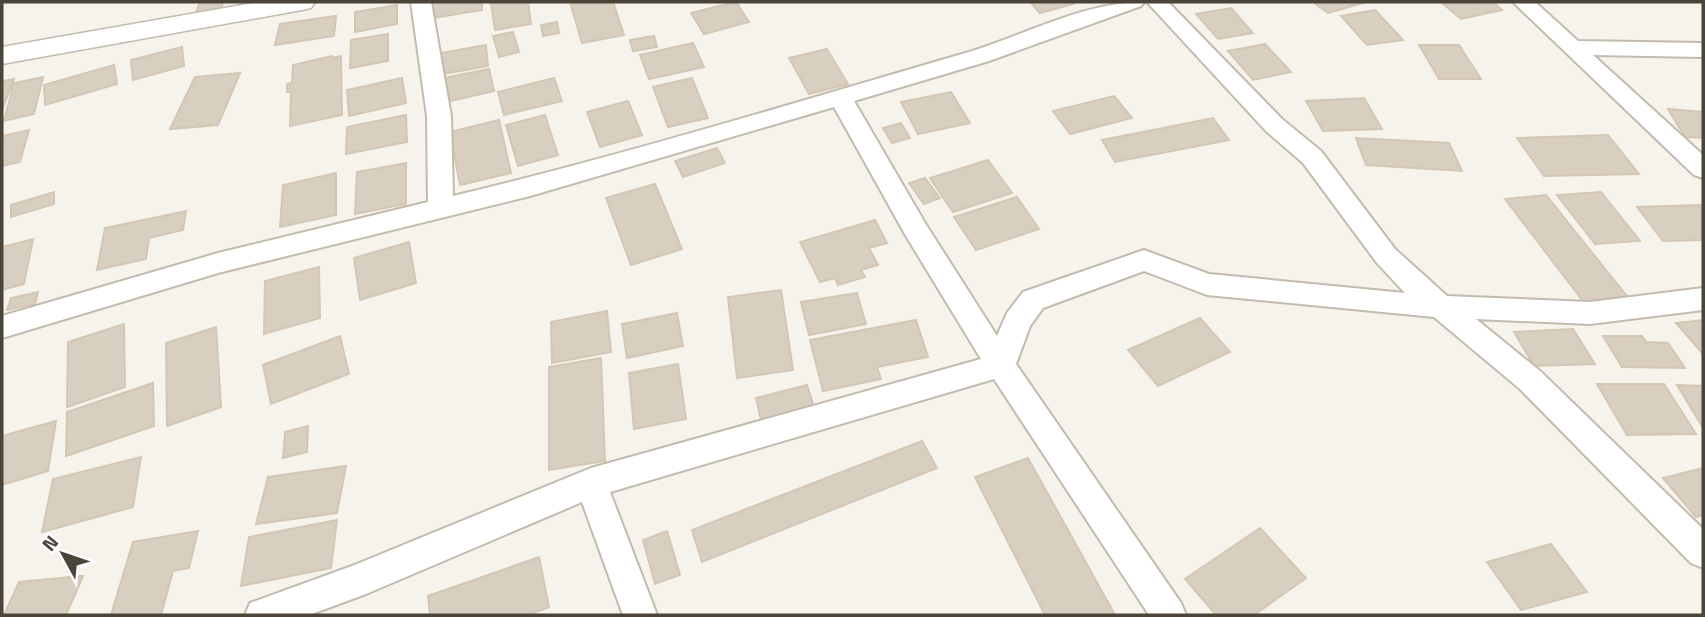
<svg xmlns="http://www.w3.org/2000/svg" width="1705" height="617" font-family="'Titillium Web',sans-serif">
  <style>
    .building { fill: #d8cfc1; stroke: #d3c7b4; stroke-width: 2 }
    .lines { fill: none; stroke-linecap: round; stroke-linejoin: round }
    .minor-casing { stroke: #c2bbae; stroke-width: 4 }
    .tertiary-casing { stroke: #c2bbae; stroke-width: 3 }
    .minor { fill: #fff; fill-rule: evenodd }
    .tertiary { fill: #fff; fill-rule: evenodd }
  </style>
  <rect width="100%" height="100%" fill="#f6f3ec"/>
  <path class="building" d="M223 2 221 10 196 13 199 4Z
    M427 2H482V10L427 19Z
    M528 2 531 24 495 30 491 3Z
    M570 2H613L624 35 582 43Z
    M736 2 749 22 704 34 691 13Z
    M1030 2H1071L1073 4 1040 13Z
    M1313 2H1362L1363 3 1328 13Z
    M1441 2H1493L1502 10 1461 19Z
    M397 5V24L355 32V12Z
    M1231 8 1253 33 1218 39 1196 14Z
    M1375 10 1403 40 1367 45 1341 16Z
    M336 16 334 36 275 45 280 24Z
    M557 22 559 33 543 36 541 25Z
    M513 32 519 52 499 57 493 36Z
    M388 34V61L350 68 351 40Z
    M654 36 657 47 633 51 630 40Z
    M693 43 704 67 649 79 640 55Z
    M1265 44 1291 72 1253 80 1228 51Z
    M486 45 488 66 443 74 441 53Z
    M1419 45H1459L1481 79H1439Z
    M182 47 184 66 133 80 131 60Z
    M827 49 848 84 809 94 789 58Z
    M332 56V58L341 56 342 115 290 126 291 92H287V84L292 83 293 65Z
    M114 65 117 84 45 105 44 85Z
    M489 69 494 91 442 103 439 79Z
    M240 73 218 125 170 129 195 77Z
    M43 77 34 114 4 121 14 83Z
    M402 78 406 103 349 116 347 90Z
    M554 78 562 101 504 115 498 92Z
    M692 78 708 118 668 127 653 87Z
    M14 79 2 110V81Z
    M951 92 970 123 918 134 901 102Z
    M1114 96 1132 118 1070 134 1053 111Z
    M1364 98 1382 129 1323 131 1306 101Z
    M628 101 642 135 600 147 587 112Z
    M1668 109 1703 112V138L1685 137Z
    M406 115 407 142 346 154 347 127Z
    M545 115 558 155 518 166 506 125Z
    M1213 118 1229 140 1115 162 1102 140Z
    M499 120 511 173 460 185 450 132Z
    M901 123 910 138 892 143 883 128Z
    M29 130 20 162 2 166V136Z
    M1608 135 1639 174 1544 176 1517 138Z
    M1356 138 1449 143 1462 171 1366 165Z
    M717 148 725 163 683 177 675 161Z
    M988 160 1012 193 953 212 930 178Z
    M406 163V204L355 214 357 172Z
    M336 173V215L280 227 283 185Z
    M925 178 940 198 924 204 909 183Z
    M655 184 682 249 631 265 606 198Z
    M54 192V204L11 217V205Z
    M1601 192 1640 241 1595 244 1557 195Z
    M1546 195 1634 305 1589 309 1505 199Z
    M1017 197 1039 229 976 250 954 217Z
    M1701 205 1703 240 1663 241 1637 207Z
    M186 211 183 230 149 238 146 259 97 270 105 228Z
    M875 220 887 243 869 248 878 265 861 270 865 277 838 285 835 278 820 282 800 242Z
    M33 239 24 284 2 290V247Z
    M409 242 416 283 360 300 354 258Z
    M319 267 320 318 264 334 265 281Z
    M781 290 793 370 737 378 728 297Z
    M38 292 35 304 7 310 11 298Z
    M857 293 866 324 809 335 801 302Z
    M607 311 611 352 552 363 551 322Z
    M677 313 683 346 627 358 622 324Z
    M1200 318 1230 352 1158 386 1128 350Z
    M916 320 928 357 877 367 881 379 823 391 810 340Z
    M1703 320V354L1676 323Z
    M124 324 125 387 67 407 68 342Z
    M216 327 221 407 167 426 166 343Z
    M1573 329 1595 364 1534 366 1514 332Z
    M340 336 349 374 271 404 263 365Z
    M1603 336H1642L1646 342 1668 343 1685 368 1622 367Z
    M601 358 605 461 549 470V367Z
    M678 364 686 419 634 429 629 373Z
    M153 383 154 426 66 456 67 412Z
    M1597 384H1664L1696 434 1627 435Z
    M807 385 814 407 761 420 756 398Z
    M1677 385 1703 386V428Z
    M56 421 48 471 2 485V436Z
    M308 426 307 452 283 458 285 432Z
    M922 441 937 468 702 562 692 530Z
    M141 457 133 507 42 532 53 479Z
    M1028 458 1115 615H1045L975 477Z
    M346 466 337 513 256 524 268 477Z
    M1703 468V515L1696 517 1663 478Z
    M337 520 331 568 241 586 249 537Z
    M1260 528 1306 578 1254 615H1216L1185 579Z
    M198 531 189 568 173 571 161 615H111L133 542Z
    M667 531 680 575 655 584 643 540Z
    M1551 544 1587 592 1521 610 1487 562Z
    M539 557 549 607 528 615H430L428 596Z
    M83 576 66 615H4L19 582Z"/>
  <g class="lines">
    <g class="minor-casing">
      <path id="minor" d="M411 2H431L451 116 453 196C625 155 794 103 962 54 1022 37 1082 2 1144 2L1141 6 989 61 854 101 925 223 997 336 1007 313 1023 292 1144 250 1209 274 1405 293 1377 263 1303 163 1266 131 1147 2H1168L1282 119 1321 151 1395 249 1447 296 1590 302 1703 288V310L1590 324 1476 319 1540 371 1703 529V568L1691 563 1520 389 1434 317 1207 295 1144 271 1043 308 1030 326 1016 364 1181 603 1186 615H1149L994 379 610 492 657 615H623L582 502 366 594 309 615H245L250 603 352 566 591 468 981 359 906 236 834 107 530 196 218 273 2 338V316L218 253 428 202 427 116Z
        M1513 2H1535L1578 41 1703 43V57L1593 55 1703 155V178L1694 175Z"/>
    </g>
    <g class="tertiary-casing">
      <path id="tertiary" d="M259 2H315L311 8 302 10 2 64V47Z"/>
    </g>
    <use href="#minor" class="minor"/>
    <use href="#tertiary" class="tertiary"/>
  </g>
  <rect width="1705" height="617" fill="none" stroke="#4b4439" stroke-width="7"/>
  <g transform="translate(63 554) rotate(310)" stroke="#ffffff" stroke-width="5" paint-order="stroke">
  <path d="M0-5L12 26L0 18L-12 26Z" fill="#4b4439"/>
  <text y="-10" font-size="19" font-weight="bold" text-anchor="middle" fill="#4b4439">N</text>
  </g>
</svg>
